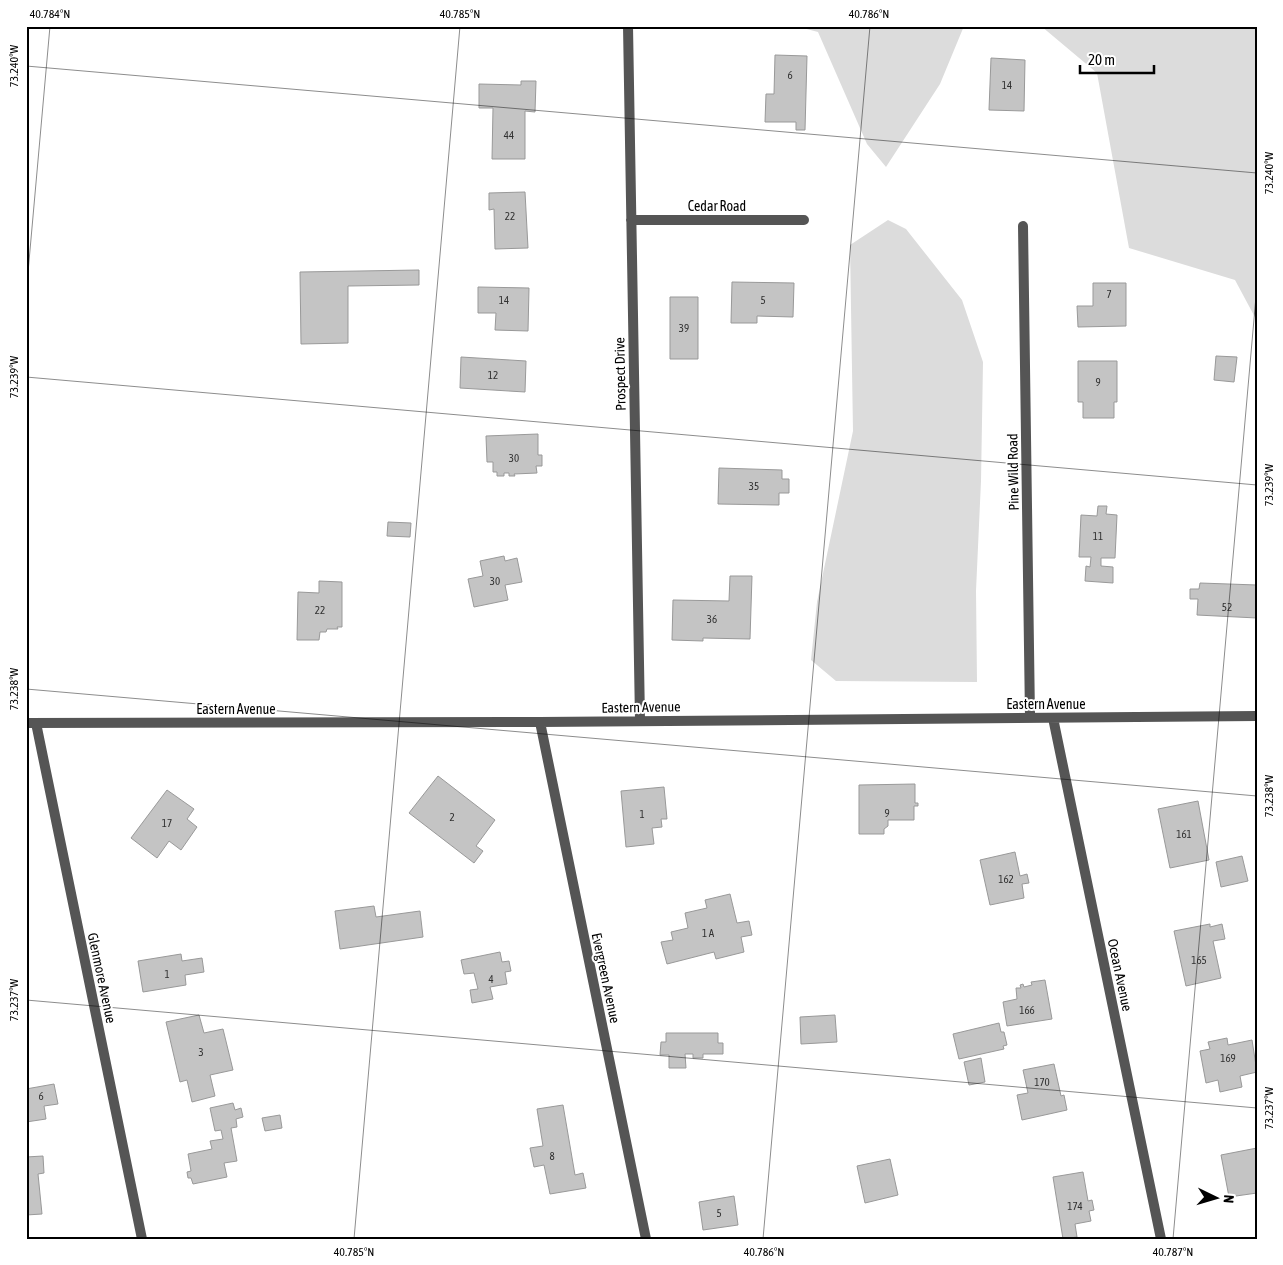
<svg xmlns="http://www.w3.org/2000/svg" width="1283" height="1265" font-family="'Asap Condensed',sans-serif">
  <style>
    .green { fill: #dcdcdc }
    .building { fill: #c4c4c4; stroke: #999 }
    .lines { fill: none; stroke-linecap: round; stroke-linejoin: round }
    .minor { stroke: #555; stroke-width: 10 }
    .ticks { fill: none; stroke: #000; stroke-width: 1; stroke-opacity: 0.45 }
    .labels { text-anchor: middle; stroke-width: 4; stroke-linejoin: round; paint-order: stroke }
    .number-label { font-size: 11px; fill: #313131 }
    .street-label { font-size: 14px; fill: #000; stroke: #fff }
    .neatline { fill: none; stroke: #000; stroke-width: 2 }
    .ticks-label { font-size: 12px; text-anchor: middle; fill: #000 }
  </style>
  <rect width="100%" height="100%" fill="#fff"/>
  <path class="green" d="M795 26H964L940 84 886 167 867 144 818 32Z
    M1041 26H1257V321L1235 280 1129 248 1097 73Z
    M888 220 906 229 962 300 983 362 981 481 976 591 977 682 836 681 811 660 817 602 853 431 850 245Z"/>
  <path class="building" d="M775 55 807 56 805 130H796V122H765L766 94H774Z
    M991 58 1025 60 1024 111 989 110Z
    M521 81H536L535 112 525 111V159H492L493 108H479V84L521 85Z
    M525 192 528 248 495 249 494 209 489 210V193Z
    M419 270V285L348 286V343L301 344 300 272Z
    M732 282 794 283 793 317 757 316V323H731Z
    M1093 283H1126V326L1078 327 1077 306H1093Z
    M478 287 529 288 528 331 495 330 496 313H478Z
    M670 297H698V359H670Z
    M1216 356 1237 357 1234 382 1214 380Z
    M461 357 526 361 525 392 460 388Z
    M1078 361H1117V402H1114V418H1083V402H1078Z
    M538 434V455H542V466H536L537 473 514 474 515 476H509V473H504V476H497V472H493V462H487L486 436Z
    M719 468 782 470V479H789V493H779V505L718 504Z
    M1098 506H1107L1106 514 1117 515 1115 558H1101V566L1113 567V583L1085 581 1086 566 1090 567 1091 557H1079L1081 515 1097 516Z
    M388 522 411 523 410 537 387 536Z
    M504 556 505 561 517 558 522 582 505 585 508 600 474 607 468 579 483 576 480 561Z
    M730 576H752L750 639 703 638V641L672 640 673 600 729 601Z
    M319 581 342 582V627H337L338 629H327L326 632H320L319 640H297L298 592 319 593Z
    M1200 583 1257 585V618L1197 615 1198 599H1190V589H1199Z
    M438 776 495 820 476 846 483 851 474 863 409 813Z
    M915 784V803H918V806H914V820H888V826L884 829V834H859V785Z
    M664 787 667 819H661L662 827 652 828 654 844 626 847 621 791Z
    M167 790 194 809 187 819 197 827 181 850 169 841 157 858 131 838Z
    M1198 801 1209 860 1170 868 1158 809Z
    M1015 852 1020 876 1027 874 1029 883 1022 884 1024 898 990 905 980 860Z
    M1242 856 1248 881 1221 887 1216 862Z
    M730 894 737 923 749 921 752 935 741 937 744 952 716 959 714 952 667 964 661 942 673 940 671 932 688 928 685 913 707 908 705 900Z
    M374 906 376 917 420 911 423 937 340 949 335 911Z
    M1210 924V927L1222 924 1225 939 1213 941 1221 978 1186 986 1174 931Z
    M500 952 502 962 509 961 511 971 505 972 507 984 490 987 493 999 472 1003 470 990 478 989 474 973 464 974 461 960Z
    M181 954 182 961 202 958 204 972 185 975 186 985 143 992 138 961Z
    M1045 980 1052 1019 1007 1026 1003 1002 1017 999 1016 988H1021L1020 985 1023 984 1024 987 1032 985 1031 982Z
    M199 1015 204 1033 223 1029 233 1070 210 1075 215 1096 192 1102 187 1080 180 1082 166 1022Z
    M835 1015 837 1042 801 1044 800 1017Z
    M999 1023 1001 1032H1004L1007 1045 1003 1046 1004 1049 959 1059 953 1034Z
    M666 1033H718V1043H723V1054H703V1058H693V1054H685L686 1068H669V1055H660L661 1042H666Z
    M1227 1038 1228 1045 1252 1040 1257 1072 1240 1076 1242 1087 1220 1092 1218 1080 1206 1083 1200 1051 1210 1049 1208 1042Z
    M981 1058 985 1082 969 1085 964 1062Z
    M1054 1064 1061 1096 1064 1095 1067 1110 1022 1120 1017 1095 1028 1093 1023 1070Z
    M54 1084 58 1104 44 1106 46 1119 26 1122V1089Z
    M233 1103 235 1110 241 1108 243 1117 236 1119 237 1127 231 1128 237 1161 224 1163 227 1177 193 1184 191 1178H188L187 1172 191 1171 188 1154 212 1149 210 1141 223 1139 221 1130 215 1131 210 1108Z
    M563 1105 575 1175 583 1173 586 1188 550 1194 544 1165 534 1167 530 1148 543 1146 537 1109Z
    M280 1115 282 1128 265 1131 262 1118Z
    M1257 1148V1193L1229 1197 1221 1155Z
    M43 1156 44 1173 38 1174 42 1214 26 1215V1157Z
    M890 1159 898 1195 865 1203 857 1166Z
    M1083 1172 1088 1201 1092 1200 1094 1210 1089 1211 1091 1221 1075 1224 1077 1237 1063 1239 1053 1177Z
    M734 1196 738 1225 703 1230 699 1202Z"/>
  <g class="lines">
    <path class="minor" d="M628 26 640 720
      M631 220H804
      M1023 226 1030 717
      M1053 718 1161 1239
      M540 722 646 1239
      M26 723 540 722 1257 716
      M36 723 142 1239"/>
  </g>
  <path class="ticks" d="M26 66 1257 173M26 295 50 26M26 377 1257 485M26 689 1257 796M26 1000 1257 1108M354 1239 460 26M763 1239 870 26M1173 1239 1257 285"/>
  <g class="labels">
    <g class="number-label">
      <text x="790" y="79">6</text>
      <text x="1007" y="89">14</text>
      <text x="509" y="139">44</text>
      <text x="510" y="220">22</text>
      <text x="1109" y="298">7</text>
      <text x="504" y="304">14</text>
      <text x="763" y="304">5</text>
      <text x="684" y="332">39</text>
      <text x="493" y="379">12</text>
      <text x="1098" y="386">9</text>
      <text x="514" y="462">30</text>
      <text x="754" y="490">35</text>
      <text x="1098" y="540">11</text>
      <text x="495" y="585">30</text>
      <text x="1227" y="611">52</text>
      <text x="320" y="614">22</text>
      <text x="712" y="623">36</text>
      <text x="887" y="817">9</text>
      <text x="642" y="818">1</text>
      <text x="452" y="821">2</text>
      <text x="167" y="827">17</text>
      <text x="1184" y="838">161</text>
      <text x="1006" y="883">162</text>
      <text x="708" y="937">1 A</text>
      <text x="1199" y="964">165</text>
      <text x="167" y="978">1</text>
      <text x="491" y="983">4</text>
      <text x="1027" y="1014">166</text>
      <text x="201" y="1056">3</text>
      <text x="1228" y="1062">169</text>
      <text x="1042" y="1086">170</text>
      <text x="41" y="1100">6</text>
      <text x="552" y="1160">8</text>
      <text x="1075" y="1210">174</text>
      <text x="719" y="1217">5</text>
    </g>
    <g class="street-label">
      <text x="717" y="211">Cedar Road</text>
      <text transform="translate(620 374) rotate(-91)" y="5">Prospect Drive</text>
      <text transform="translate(1013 472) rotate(-91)" y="5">Pine Wild Road</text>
      <text x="1046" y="709">Eastern Avenue</text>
      <text transform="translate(641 707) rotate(-1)" y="5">Eastern Avenue</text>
      <text x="236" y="714">Eastern Avenue</text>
      <text transform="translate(1120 975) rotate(78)" y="5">Ocean Avenue</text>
      <text transform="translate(102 978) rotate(78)" y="5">Glenmore Avenue</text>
      <text transform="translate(606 978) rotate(78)" y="5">Evergreen Avenue</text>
    </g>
  </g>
  <rect width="1283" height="1265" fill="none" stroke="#ffffff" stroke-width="55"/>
  <g transform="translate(1216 1198) rotate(95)" stroke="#ffffff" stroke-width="4" paint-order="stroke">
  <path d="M0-4L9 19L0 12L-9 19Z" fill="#000000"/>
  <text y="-8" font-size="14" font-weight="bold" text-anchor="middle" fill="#000000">N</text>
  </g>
  <path d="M1080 65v8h74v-8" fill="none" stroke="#000000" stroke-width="2.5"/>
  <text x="1088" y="65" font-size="15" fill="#000000" stroke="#ffffff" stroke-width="4" paint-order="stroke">20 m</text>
  <rect x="28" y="28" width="1228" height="1210" class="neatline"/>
  <g class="ticks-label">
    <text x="50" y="18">40.784°N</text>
    <text x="460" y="18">40.785°N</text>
    <text x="869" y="18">40.786°N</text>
    <text transform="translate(14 66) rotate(-90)" y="4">73.240°W</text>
    <text transform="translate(1269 173) rotate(-90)" y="4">73.240°W</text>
    <text transform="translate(14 377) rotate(-90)" y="4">73.239°W</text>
    <text transform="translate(1269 485) rotate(-90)" y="4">73.239°W</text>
    <text transform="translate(14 689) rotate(-90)" y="4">73.238°W</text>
    <text transform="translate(1269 796) rotate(-90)" y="4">73.238°W</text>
    <text transform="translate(14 1000) rotate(-90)" y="4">73.237°W</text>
    <text transform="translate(1269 1108) rotate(-90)" y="4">73.237°W</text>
    <text x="354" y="1256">40.785°N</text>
    <text x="764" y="1256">40.786°N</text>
    <text x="1173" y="1256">40.787°N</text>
  </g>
</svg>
